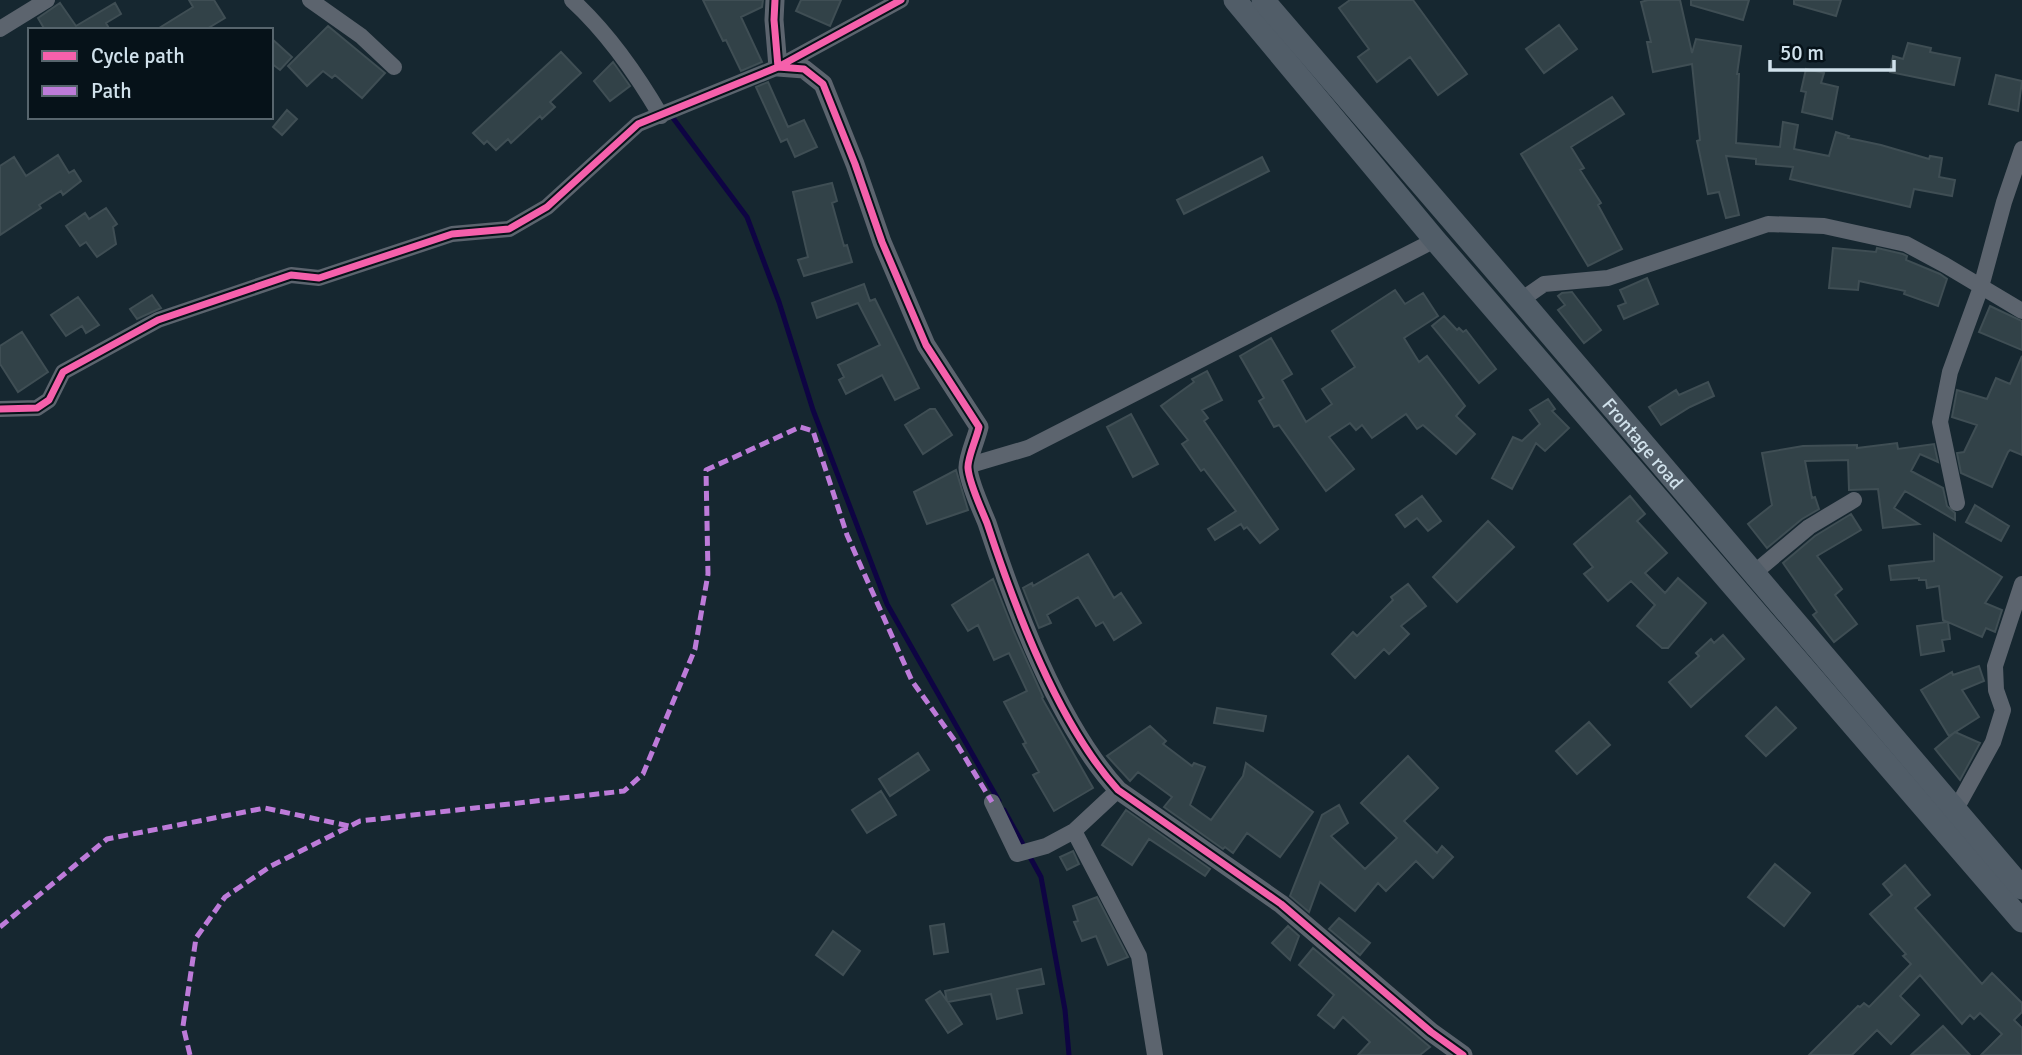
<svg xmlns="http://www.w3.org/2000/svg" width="2022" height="1055" font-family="Signika,sans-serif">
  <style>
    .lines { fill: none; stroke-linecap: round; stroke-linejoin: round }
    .stream { stroke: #0e0443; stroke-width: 5 }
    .building { fill: #324248; stroke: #3f4e54; stroke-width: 2 }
    .minor { stroke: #5c646e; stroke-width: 16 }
    .tertiary { stroke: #5c646e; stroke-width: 19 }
    .secondary { stroke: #515d68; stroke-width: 23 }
    .quiet { stroke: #bd7bd9; stroke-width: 5; stroke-dasharray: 10 5; stroke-linecap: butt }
    .cycleway-casing { stroke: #061219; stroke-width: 11 }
    .cycleway { stroke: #f560ab; stroke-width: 7 }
    .labels { text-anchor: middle; stroke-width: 5; stroke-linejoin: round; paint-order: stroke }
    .street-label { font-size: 19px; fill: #d0e1eb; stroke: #061219 }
  </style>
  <rect width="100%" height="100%" fill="#162730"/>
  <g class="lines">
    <path class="stream" d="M670 114 747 217 779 302 813 410 887 604 999 801
      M1004 810 1041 877 1065 1010 1069 1055"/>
  </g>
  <path class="building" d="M189 0H214L225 18 205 30H156L193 7Z
    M703 0H763L762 7 741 17 762 62 741 71 726 40 723 41Z
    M801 0H841L830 26 796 11Z
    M1350 0H1413L1467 74 1438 95 1410 57 1377 82 1358 57 1369 49 1339 8Z
    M1648 0H1680L1692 53 1696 39 1741 46 1737 74H1739L1736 143 1780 147 1783 122 1798 125 1794 149 1829 156 1836 132 1849 136 1848 138 1881 145 1929 159 1930 156 1942 158 1939 177 1955 180 1952 196 1914 189 1910 207 1790 179 1793 167 1756 164V159L1726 156 1739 215 1726 218 1719 192 1708 194 1697 141 1700 140 1692 64 1653 72 1647 42H1651L1641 2Z
    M1691 0H1749L1743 20 1691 5Z
    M1794 0H1841L1836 16 1794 4Z
    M60 3 76 26 115 3 121 14 106 23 110 30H45L38 18Z
    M1559 25 1577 49 1544 73 1526 49Z
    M328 26 385 73 362 98 335 75 332 78 323 71 307 86 288 66Z
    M271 38 292 57 280 70 271 63Z
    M1908 43 1931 48 1930 52 1960 58 1954 85 1890 72 1893 56 1903 59Z
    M561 52 581 73 550 102 555 107 542 119 540 116 511 143 508 139 496 150 487 141 484 144 473 133Z
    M613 62 630 86 610 101 594 81Z
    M1806 69 1824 73 1821 83 1838 87 1832 119 1802 112 1806 92 1801 91Z
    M1996 75 2022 81 2018 111 1989 104Z
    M768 82 788 127 804 120 817 147 795 157 787 139 781 142 756 87Z
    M1612 97 1624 114 1571 147 1584 168 1580 170 1601 203 1598 205 1622 249 1588 266 1521 154Z
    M287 110 297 119 282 135 273 127Z
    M58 155 69 173 74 170 81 181 63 195 61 191 39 205 41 208 0 235V166L14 157 26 176Z
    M1262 157 1269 171 1184 214 1177 200Z
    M832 183 837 201 832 203 844 246 847 245 852 262 804 276 798 260 808 257 793 192Z
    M106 208 117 224 113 227 116 244 97 257 86 242 80 246 66 226 85 213 89 219Z
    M1833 248 1876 252 1877 248 1903 254 1907 256 1906 260 1940 274 1947 279 1938 306 1904 294 1905 291 1859 281 1858 290 1829 288Z
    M1647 278 1658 304 1624 319 1618 306 1626 303 1620 290Z
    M864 284 870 301 875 299 919 388 895 400 882 375 846 394 839 380 844 377 838 365 880 345 858 303 817 318 812 303Z
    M1395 290 1405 304 1423 293 1438 316 1404 338 1419 362 1427 356 1465 406 1456 416 1475 434 1456 454 1423 425 1417 429 1406 414 1372 438 1362 425 1356 430 1350 423 1329 437 1354 469 1326 491 1279 425 1274 427 1259 401 1264 398 1240 356 1271 338 1292 374 1282 380 1306 422 1332 404 1322 389 1355 367 1332 331Z
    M1572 292 1601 330 1584 343 1558 310 1565 305 1558 296 1562 293Z
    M152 295 161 308 137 319 130 309Z
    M78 297 99 325 86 333 82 326 66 336 51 315Z
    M1990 306 2022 321V350L1979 332Z
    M1444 316 1457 330 1459 328 1463 332 1466 330 1496 369 1479 383 1432 326Z
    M22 332 48 372 18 392 0 364V346Z
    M2022 356V455L2010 450 2008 452 1992 487 1961 473 1957 453 1964 452 1977 425 1952 417 1957 390 1987 399 1996 378 2010 384Z
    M1207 371 1222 400 1202 410 1208 418 1204 421 1278 529 1260 543 1247 527 1244 529 1241 524 1215 540 1208 529 1236 511 1204 469 1201 471 1182 444 1188 440 1161 406 1194 382 1192 379Z
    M1708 382 1714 396 1690 407 1661 425 1649 407 1676 390 1679 395Z
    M1548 399 1555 409 1552 411 1569 428 1545 451 1536 443 1512 489 1492 478 1513 437 1522 441 1540 424 1530 410Z
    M930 409H935L952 435 923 454 905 425Z
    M1131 414 1158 464 1133 477 1107 427Z
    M1897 443 1898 449 1934 444 1938 462 1920 454 1911 471 1943 488 1947 506 1955 513V520L1905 491 1894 508 1919 524 1883 528 1878 489 1849 490 1848 460 1805 461 1812 498 1815 497 1819 509 1802 519 1767 548 1748 524 1772 505 1762 453 1803 446 1857 445V448Z
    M956 470 968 510 927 524 914 492Z
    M1422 496 1441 521 1428 531 1417 518 1405 527 1396 515Z
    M1630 496 1645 514 1637 521 1667 553 1645 573 1665 593 1678 578 1706 603 1668 648H1662L1637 626 1655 605 1631 581 1608 601 1584 574 1593 567 1574 544Z
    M1975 505 2009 526 2001 541 1966 522Z
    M1851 514 1861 530 1817 556 1842 589 1835 595 1857 624 1834 642 1813 615 1817 612 1783 563 1815 536Z
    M1488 521 1514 547 1457 602 1433 577Z
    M1934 534 2002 577 1985 603 2002 610 1995 632 1986 628 1982 637 1948 622 1950 639 1942 640 1944 651 1921 655 1917 626 1947 622 1943 620 1939 586 1927 588 1926 580H1919V578L1891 580 1889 566 1934 561Z
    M1088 554 1114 598 1121 593 1141 623 1114 640 1103 622 1096 626 1078 597 1047 615 1051 623 1039 628 1023 588 1032 583 1033 586Z
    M993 579 1014 632 1043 697 1042 698 1093 788 1054 811 1033 775 1039 772 1023 744 1026 743 1004 702 1027 691 1009 653 994 660 978 625 968 631 952 605Z
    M1408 584 1426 606 1401 626 1409 634 1389 654 1384 649 1355 678 1332 654 1353 632 1357 636 1393 600 1391 597Z
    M1723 635 1744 659 1691 707 1669 682 1699 656 1696 653 1711 639 1714 643Z
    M1979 666 1984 681 1962 690 1979 717 1949 736 1921 690 1952 672 1953 675Z
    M1776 707 1796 728 1766 756 1746 736Z
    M1217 708 1266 716 1263 731 1214 723Z
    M1589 722 1610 745 1577 774 1556 751Z
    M1150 726 1166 741 1163 744 1192 766 1194 763 1205 767 1190 805 1211 820 1243 776 1246 763 1313 812 1280 857 1247 833 1233 853 1225 847 1223 849 1164 807 1172 797 1138 772 1130 781 1107 756Z
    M1955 732 1980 743 1960 780 1935 749Z
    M918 753 929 770 890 796 879 779Z
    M1408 756 1438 788 1404 821 1437 853 1442 846 1453 857 1433 878 1416 861 1386 891 1378 883 1355 911 1320 882 1309 912 1290 896 1322 815 1339 805 1348 823 1331 836 1365 869 1397 838 1361 803Z
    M881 791 896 815 867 833 852 810Z
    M1126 810 1210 869 1205 876 1149 839 1132 865 1102 845Z
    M1073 851 1079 864 1067 870 1060 857Z
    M1775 864 1810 893 1784 926 1748 897Z
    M1905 865 1930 895 1915 908 1982 984 1992 973 2022 1003V1012L2014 1020 2022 1028V1055H1981L2002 1034 1980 1013 1974 1019 1970 1015 1962 1024 1920 975 1900 996 1919 1015 1891 1044 1877 1030 1852 1055H1809L1858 1006 1860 1007 1864 1003 1869 1007 1911 964 1903 956 1906 954 1870 914 1892 895 1883 884Z
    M1097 897 1128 957 1108 965 1096 936 1082 941 1074 922 1078 921 1073 906Z
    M1339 918 1370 943 1360 955 1329 929Z
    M944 924 948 952 934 954 930 926Z
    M1288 926 1299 936 1290 960 1272 943Z
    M833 931 860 951 843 975 816 955Z
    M1313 948 1423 1041 1430 1047 1420 1055H1358L1370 1042 1343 1017 1334 1028 1318 1015 1334 995 1299 965Z
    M1041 969 1044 984 1017 989 1022 1013 997 1019 991 994 948 1002 962 1024 948 1033 926 1000 940 991 947 1001 945 991Z
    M1943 1026 1970 1055H1911Z"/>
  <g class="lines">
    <path class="minor" d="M310 0 361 36 394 67
      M572 0C608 33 636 73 661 116
      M0 29 47 0
      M1521 300 1544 284 1608 278 1768 224 1824 226 1906 244 1945 265 2022 311
      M0 409 37 408 49 400 63 372 158 320 291 275 319 278 452 234 509 229 547 207 638 124 778 67 901 0
      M967 466 1028 448 1435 240
      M1957 503 1940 422 1950 372 1981 287 2004 202 2022 149
      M1754 573 1809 527 1854 500
      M1118 790 1074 831 1139 956 1155 1055
      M992 802 1017 854 1046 846 1074 831
      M1951 818 1993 742 2003 710 1996 690 1995 666 2022 584"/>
    <path class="tertiary" d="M775 0 774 20 778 67 804 69 823 84 855 164 882 242 926 345 979 427C977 437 967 459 968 468 969 483 981 508 987 523 1015 608 1058 724 1118 790L1281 904 1431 1032 1463 1055"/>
    <g class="secondary">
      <path d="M1235 0 1435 240 2022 921"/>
      <path id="s1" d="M1263 0 1521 300 2022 888"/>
    </g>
    <path class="quiet" d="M0 927 107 839 265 808 349 826
      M190 1055 183 1026 196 938 225 897 271 866 360 821 624 791 643 774 695 649 708 574 706 470 800 427 813 431 847 535 912 681 955 741 992 802"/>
    <g class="cycleway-casing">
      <path id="cycleway" d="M775 0 774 20 778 67 804 69 823 84 855 164 882 242 926 345 979 427C977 437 967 459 968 468 969 483 981 508 987 523 1015 608 1058 724 1118 790L1281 904 1431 1032 1463 1055
        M0 409 37 408 49 400 63 372 158 320 291 275 319 278 452 234 509 229 547 207 638 124 778 67 901 0"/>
    </g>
    <use href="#cycleway" class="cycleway"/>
  </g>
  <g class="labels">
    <g class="street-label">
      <text dy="7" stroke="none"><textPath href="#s1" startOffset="584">Frontage road</textPath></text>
    </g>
  </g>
  <rect x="28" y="28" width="245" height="91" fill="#061219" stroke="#57656d" stroke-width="2"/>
  <rect x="42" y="51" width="35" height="10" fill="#f560ab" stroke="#57656d" stroke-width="2"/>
  <text x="91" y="63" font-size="21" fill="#d0e1eb">Cycle path</text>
  <rect x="42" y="86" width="35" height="10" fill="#bd7bd9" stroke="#57656d" stroke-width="2"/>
  <text x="91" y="98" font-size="21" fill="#d0e1eb">Path</text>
  <path d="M1770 60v10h124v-10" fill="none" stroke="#d0e1eb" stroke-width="3.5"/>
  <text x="1780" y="60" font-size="21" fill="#d0e1eb" stroke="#061219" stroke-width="5" paint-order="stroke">50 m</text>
</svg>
